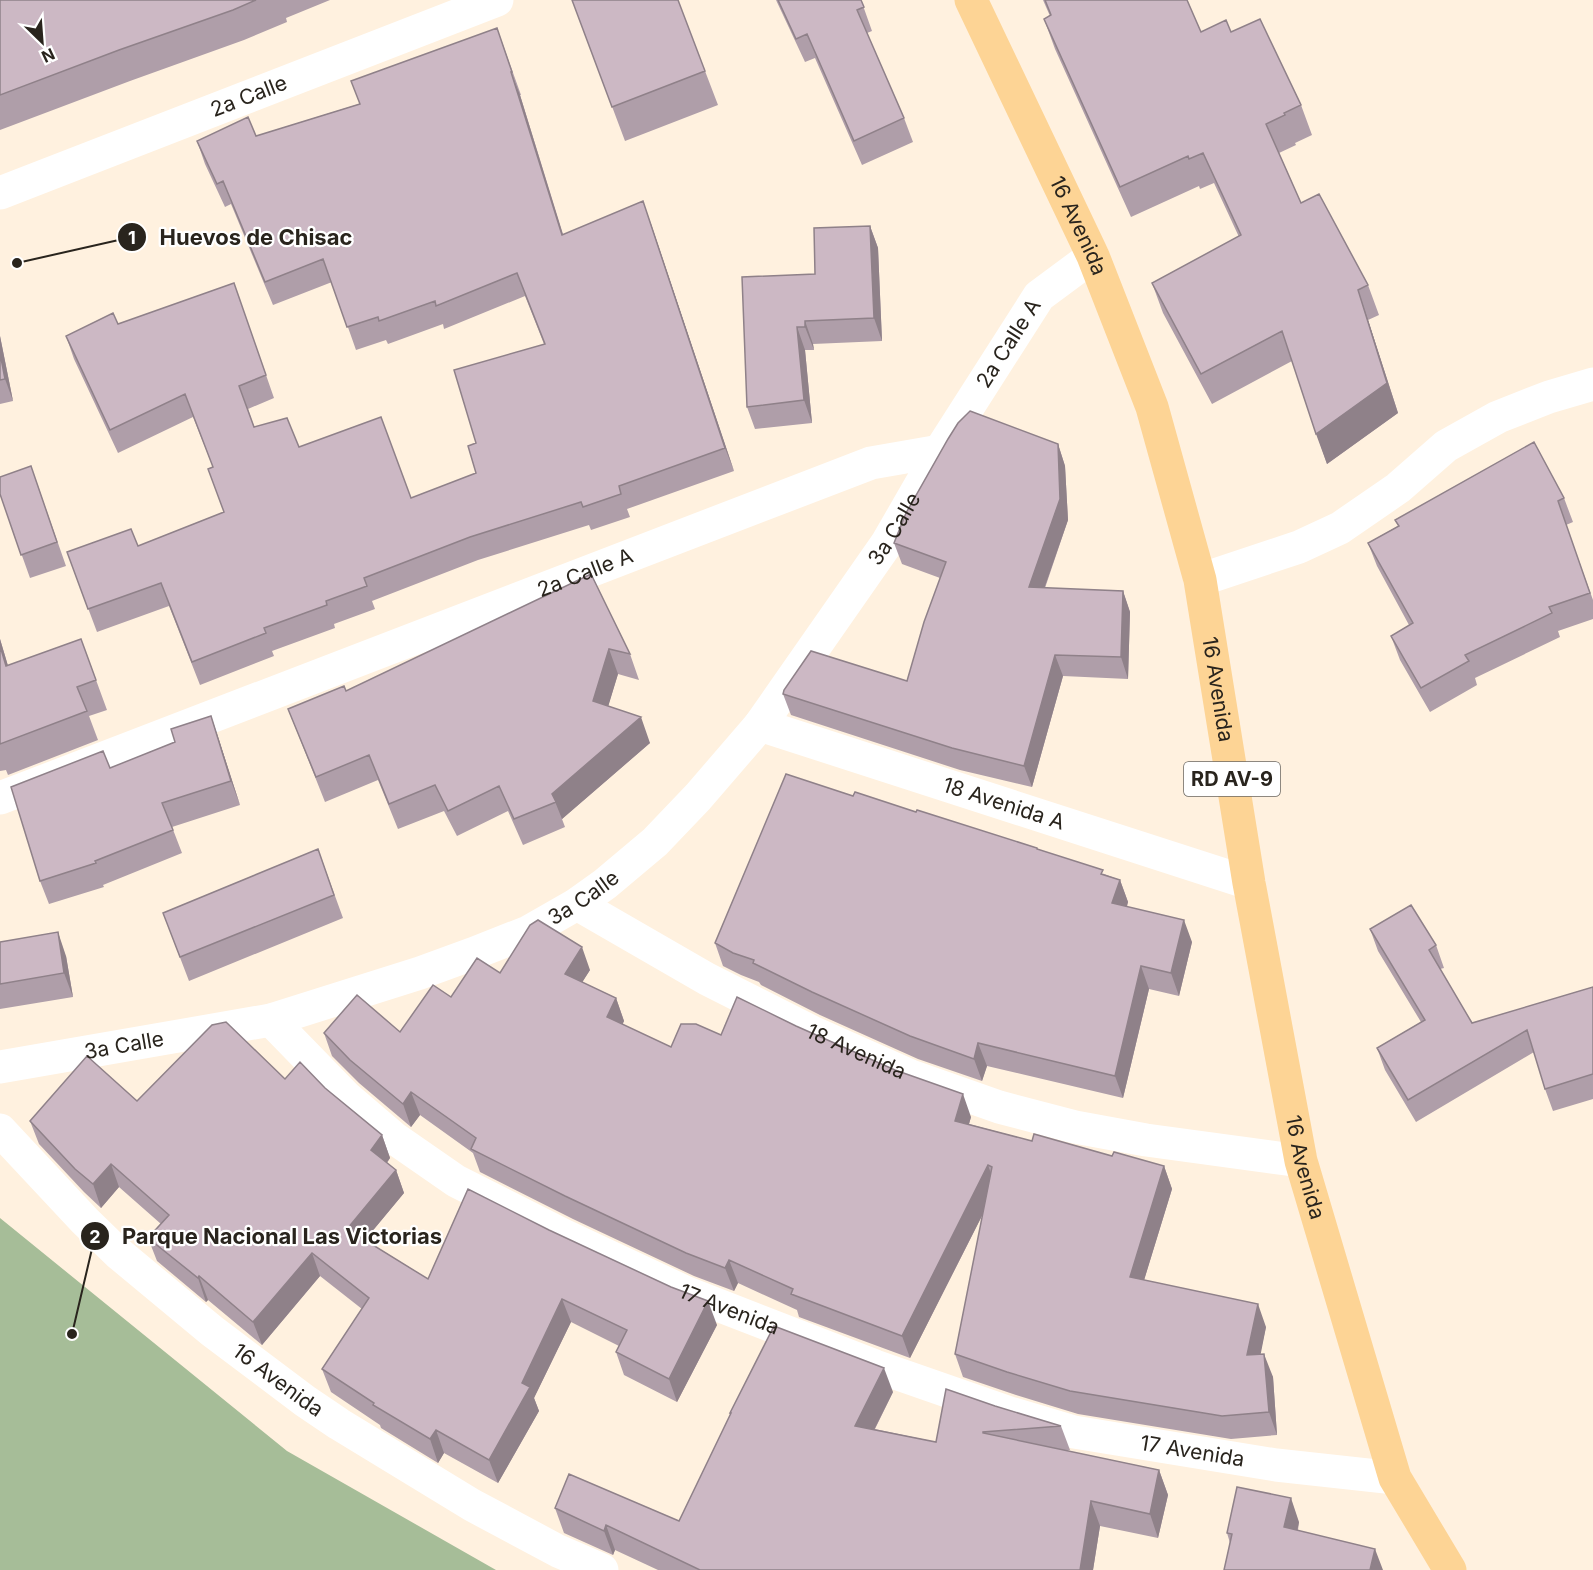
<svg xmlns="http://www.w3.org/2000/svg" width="1593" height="1570" font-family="Inter,sans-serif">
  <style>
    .forest { fill: #a6bd98 }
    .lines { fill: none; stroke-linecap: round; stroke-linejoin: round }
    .minor { stroke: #fff; stroke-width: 33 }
    .primary { stroke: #fdd495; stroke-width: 33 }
    .wall { fill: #af9ea9 }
    .shaded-wall { fill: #8f8189 }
    .building { fill: #ccb8c4; stroke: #8f8189; stroke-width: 1.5 }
    .labels { text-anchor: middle; stroke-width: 4.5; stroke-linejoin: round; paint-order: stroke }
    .shield { fill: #fff; stroke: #696661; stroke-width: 1.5 }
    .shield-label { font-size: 20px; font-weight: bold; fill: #29241d }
    .street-label { font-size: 21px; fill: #29241d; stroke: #fff }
    .leader { fill: none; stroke: #29241d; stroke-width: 2 }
    .callout-dot { fill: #29241d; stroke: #fff; stroke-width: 2 }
    .mark-label { font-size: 18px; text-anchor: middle; font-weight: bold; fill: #fff }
    .callout-label { font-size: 22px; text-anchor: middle; font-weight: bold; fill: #29241d; stroke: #fff; stroke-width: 4.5; stroke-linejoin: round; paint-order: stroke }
  </style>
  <rect width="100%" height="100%" fill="#fff1df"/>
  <path class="forest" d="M0 1218 287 1451 496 1570H0Z"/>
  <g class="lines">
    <g class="minor">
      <path id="s1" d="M0 193 497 0"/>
      <path d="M1200 580 1299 547 1340 528 1398 488 1446 446 1498 417 1549 397 1593 384"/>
      <path id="s2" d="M760 725 1249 883"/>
      <path id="s3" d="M0 798 871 463 940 451"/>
      <path id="s4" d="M577 904 707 979 812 1032 911 1076 999 1107 1075 1127 1146 1140 1301 1161"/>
      <path id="s5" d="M271 1020 346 1097 394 1138 456 1181 565 1236 687 1293 875 1366 1010 1413 1074 1432 1276 1465 1395 1478"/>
      <path id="s6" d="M0 1067 271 1020 420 973 472 954 528 932 577 904 605 884 655 842 698 797 760 725 887 543 940 451 1039 296 1093 256"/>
      <path id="s7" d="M0 1130 85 1221 118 1253 212 1331 305 1401 339 1424 472 1505 558 1551 602 1570"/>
    </g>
    <path class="primary" id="s8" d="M971 0 1093 256 1152 407 1200 580 1249 883 1301 1161 1395 1478 1450 1570"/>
  </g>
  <path class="wall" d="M0 0H330L286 18 287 22 244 40 130 81 0 130Z
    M572 0 705 71 718 105 625 141Z
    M776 0H861L872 31 867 33 904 118 913 142 862 165 815 58 805 62Z
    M1043 0H1187L1201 32H1231L1301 105 1312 135 1295 143 1296 145 1279 153 1301 203 1368 285 1379 315 1368 320 1398 413 1327 464 1292 361 1212 404 1163 313 1152 283 1239 237 1214 183 1200 189 1199 186 1131 217 1055 49 1044 19 1050 16Z
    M497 28 521 95H520L563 234 651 224 734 471 627 509 630 517 591 530 589 525 478 560 372 601 375 609 334 624 335 628 272 651 274 656 200 685 169 606 97 632 67 552 138 546 224 512 213 467 193 417 118 453 74 359 66 336 118 324 234 283 274 398 248 409 254 427 411 498 476 473V443L544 344 525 296 444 329 443 324 388 344 386 340 356 350 332 282 273 305 231 204 225 207 205 164 197 141 256 136 359 104Z
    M870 226 878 248 882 341 813 344 814 350H805L812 423 755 429 747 407 815 274Z
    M0 336 13 401 0 404Z
    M1058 444 1065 466 1068 520 1045 588 1123 591 1130 612 1128 679 1063 676 1032 787 960 770 791 715 783 694 907 681 940 578 902 564 894 543Z
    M31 466 66 566 30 578 0 494Z
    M1564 498 1573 522 1566 525 1593 600V619L1558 631 1560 637 1475 678 1477 685 1430 712 1400 660 1391 636 1409 625 1377 566 1368 543 1398 526 1395 520Z
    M591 574 630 654 639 680 618 674 608 706 650 743 562 819 565 827 523 845 508 811 457 836 444 811 398 829 378 780 325 802 288 709 346 691Z
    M0 639 8 666 81 639 107 710 89 716 98 740 8 775 6 770 0 771Z
    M211 716 219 740 240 805 172 827 182 853 103 885 104 887 49 904 40 881 110 768 175 742Z
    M853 796 916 812 1037 848 1038 849 1120 880 1128 902 1127 907 1192 942 1179 996 1149 989 1123 1098 987 1066 982 1081 918 1059 820 1015 761 985 759 982 741 975 723 966 715 943Z
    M318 849 343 918 189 981 163 913Z
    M1370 929 1436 945 1444 968 1440 969 1472 1023 1593 987V1099L1553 1111 1545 1089 1534 1052 1416 1122 1385 1070 1377 1048 1421 1022 1378 951Z
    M0 942 66 956 73 997 0 1009Z
    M590 970 582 982 616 998 624 1021 622 1024 671 1047 721 1035 971 1117 969 1124 1032 1141 1164 1166 1172 1189 1144 1280 1266 1327 1260 1354 1273 1377 1277 1435 1231 1439 1078 1414 1016 1395 963 1377 955 1354 983 1214 910 1358 799 1317 797 1310 738 1283 734 1291 694 1276 573 1219 480 1172 473 1153 420 1115 411 1127 359 1083 332 1056 324 1033 400 1032 451 997 500 973Z
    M285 1079 325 1088 382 1135 390 1158 387 1163 396 1170 404 1193 365 1240 428 1279 468 1189 717 1325 677 1402 624 1375 616 1352 619 1346 571 1322 534 1398 539 1411 498 1483 444 1453 438 1463 381 1428 380 1425 331 1392 322 1369 362 1309 320 1276 262 1345 208 1300 206 1302 157 1261 148 1238 161 1224 119 1187 101 1208 84 1192 39 1144 30 1121 137 1101Z
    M893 1392 875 1429 936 1442 995 1406 1061 1426 1070 1450 1066 1451 1159 1470 1168 1495 1158 1538 1100 1526 1093 1570H658L615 1550 613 1555 564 1533 555 1508 679 1521 731 1414 730 1413Z
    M1299 1522 1298 1530 1230 1543 1227 1533Z"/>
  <path class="shaded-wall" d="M511 72 520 95 570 258 562 235Z
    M643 201 651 224 734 471 725 448Z
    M870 226 878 248 882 341 874 318Z
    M1358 290 1368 320 1398 413 1327 464 1316 434Z
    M805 321 813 344 814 350 805 327Z
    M797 327 805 350 812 423 804 400Z
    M0 336 13 401 5 379 0 353Z
    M1058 444 1065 466 1068 520 1037 609 1029 587Z
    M1123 591 1130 612 1128 679 1121 657Z
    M0 639 17 696 6 666 0 646Z
    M609 649 618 674 602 727 593 701Z
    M1055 655 1063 676 1032 787 1024 766Z
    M211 716 219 740 240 805 231 781Z
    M641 717 650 743 562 819 552 794Z
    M1120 880 1128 902 1120 926 1112 903Z
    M1184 920 1192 942 1179 996 1171 973Z
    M58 932 66 956 73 997 64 973Z
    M582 947 590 970 573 997 565 974Z
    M1141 966 1149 989 1123 1098 1115 1076Z
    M616 998 624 1021 616 1040 607 1017Z
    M978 1043 987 1066 982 1081 974 1059Z
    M411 1092 420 1115 411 1127 403 1104Z
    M963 1094 971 1117 963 1144 955 1121Z
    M382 1135 390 1158 379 1173 371 1150Z
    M111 1164 119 1187 101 1208 93 1184Z
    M988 1165 996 1188 910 1358 902 1336Z
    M1164 1166 1172 1189 1138 1300 1130 1277Z
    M396 1170 404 1193 355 1252 347 1229Z
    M312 1253 320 1276 262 1345 253 1322Z
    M729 1260 738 1283 734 1291 725 1268Z
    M199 1276 208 1300 206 1302 198 1278Z
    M562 1299 571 1322 534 1398 539 1411 498 1483 489 1460 522 1383Z
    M708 1301 717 1325 677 1402 669 1379Z
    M1258 1304 1266 1327 1256 1378 1247 1355Z
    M1264 1354 1273 1377 1277 1435 1269 1412Z
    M884 1368 893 1392 864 1450 855 1426Z
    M436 1430 444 1453 438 1463 430 1439Z
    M1159 1470 1168 1495 1158 1538 1150 1514Z
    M1291 1498 1299 1522 1293 1551 1284 1527Z
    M1091 1501 1100 1526 1093 1570H1080Z
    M606 1525 615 1550 613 1555 604 1531Z
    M1375 1549 1383 1570H1370Z"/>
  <path class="building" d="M0 0H256L233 10 119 50 0 95Z
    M572 0H678L705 71 612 107Z
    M778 0H861L864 7 857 10 904 118 854 141 807 34 796 39Z
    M1045 0H1187L1201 32 1226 20 1231 32 1260 19 1301 105 1284 113 1285 115 1266 124 1301 203 1319 194 1368 285 1358 290 1387 383 1316 434 1282 331 1201 374 1152 283 1241 235 1203 153 1189 159 1188 156 1120 187 1044 19 1051 15Z
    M497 28 512 72H511L562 235 643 201 725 448 619 486 621 494 583 507 581 502 470 537 364 578 367 586 326 601 327 605 264 628 266 633 192 662 161 583 88 609 67 552 131 529 138 546 224 512 208 469 213 467 185 394 110 430 66 336 113 313 118 324 234 283 266 375 239 386 254 427 287 418 299 447 381 417 411 498 476 473 468 446 476 443 454 370 545 344 517 273 436 306 435 301 379 321 378 317 347 327 323 259 265 282 223 181 217 184 197 141 248 117 256 136 360 104 351 81Z
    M870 226 874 318 805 321V327H797L804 400 747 407 742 277 815 274 814 228Z
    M0 353 5 379 0 380Z
    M970 411 1058 444 1060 499 1029 587 1123 591 1121 657 1055 655 1024 766 952 748 783 694 784 690 811 651 907 681 924 622 946 562 894 543 906 513 948 439 958 423Z
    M1534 442 1564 498 1558 501 1590 593 1549 607 1552 613 1465 655 1469 661 1421 688 1391 636 1413 623 1368 543 1399 526 1395 520Z
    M31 466 57 542 21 555 0 494V477Z
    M591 574 630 654 609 649 593 701 641 717 552 794 556 802 514 819 499 786 448 811 435 785 389 804 369 755 316 777 288 709 344 686 346 691Z
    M81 639 96 680 77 687 87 711 0 744V646L6 666Z
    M211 716 231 781 162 803 173 830 95 861 96 863 40 881 11 787 103 751 110 768 175 742 171 729Z
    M786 774 853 796 855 792 916 812 917 810 1037 848V849L1103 870 1101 874 1120 880 1112 903 1184 920 1171 973 1141 966 1115 1076 978 1043 974 1059 910 1036 812 992 753 963 754 960 733 953 715 943Z
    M318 849 334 895 180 957 163 913Z
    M1411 905 1436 945 1429 950 1472 1023 1593 987V1074L1545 1089 1527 1030 1408 1100 1377 1048 1425 1020 1370 929Z
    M538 920 582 947 565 974 616 998 607 1017 671 1047 681 1024H696L721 1035 737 997 796 1026 895 1070 963 1094 955 1121 1032 1141 1034 1134 1112 1156 1114 1152 1164 1166 1130 1277 1258 1304 1247 1355 1264 1354 1269 1412 1222 1416 1070 1391 1007 1372 955 1354 992 1167 988 1165 902 1336 791 1294 793 1289 729 1260 725 1268 686 1253 565 1196 471 1149 476 1138 411 1092 403 1104 350 1060 324 1033 357 995 400 1032 433 985 451 997 477 958 500 973 530 925Z
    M58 932 64 973 0 984V942Z
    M226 1022 285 1079 300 1062 325 1088 382 1135 371 1150 396 1170 347 1229 428 1279 468 1189 549 1230 671 1287 708 1301 669 1379 616 1352 627 1330 562 1299 522 1383 530 1387 489 1460 436 1430 430 1439 373 1405 374 1403 322 1369 369 1298 312 1253 253 1322 199 1276 198 1278 148 1238 169 1215 111 1164 93 1184 75 1169 30 1121 87 1056 137 1101 212 1025Z
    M774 1326 884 1368 855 1426 936 1442 946 1389 995 1406 1061 1426 983 1432V1433L1159 1470 1150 1514 1091 1501 1080 1570H700L606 1525 604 1531 555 1508 569 1474 679 1521 731 1413H730Z
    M1237 1487 1291 1498 1284 1527 1375 1549 1370 1570H1224L1232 1534 1227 1533Z"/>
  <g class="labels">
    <rect class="shield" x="1184" y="762" width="96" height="34" rx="4.5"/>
    <g class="shield-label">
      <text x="1232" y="786">RD AV-9</text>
    </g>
    <g class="street-label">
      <text dy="7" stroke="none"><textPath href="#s1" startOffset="267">2a Calle</textPath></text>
      <text dy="7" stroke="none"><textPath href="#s8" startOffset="250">16 Avenida</textPath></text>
      <text dy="7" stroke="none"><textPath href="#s6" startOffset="1316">2a Calle A</textPath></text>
      <text dy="7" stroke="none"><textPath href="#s6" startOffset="1098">3a Calle</textPath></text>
      <text dy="7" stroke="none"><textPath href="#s3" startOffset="627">2a Calle A</textPath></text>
      <text dy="7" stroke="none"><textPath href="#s8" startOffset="736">16 Avenida</textPath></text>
      <text dy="7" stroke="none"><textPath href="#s2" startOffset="256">18 Avenida A</textPath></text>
      <text dy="7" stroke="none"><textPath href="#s6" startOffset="612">3a Calle</textPath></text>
      <text dy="7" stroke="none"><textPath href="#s6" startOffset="126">3a Calle</textPath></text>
      <text dy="7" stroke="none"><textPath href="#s4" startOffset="316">18 Avenida</textPath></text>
      <text dy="7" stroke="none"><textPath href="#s8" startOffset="1222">16 Avenida</textPath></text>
      <text dy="7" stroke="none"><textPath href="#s5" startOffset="548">17 Avenida</textPath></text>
      <text dy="7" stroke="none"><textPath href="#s7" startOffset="375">16 Avenida</textPath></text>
      <text dy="7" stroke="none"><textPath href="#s5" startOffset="1034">17 Avenida</textPath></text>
    </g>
  </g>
  <path class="leader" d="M17 263L132 237M72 1334L95 1236"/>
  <g class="callout-dot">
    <circle cx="17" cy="263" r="6"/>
    <circle cx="72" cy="1334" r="6"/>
    <circle cx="132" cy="237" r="15"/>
    <circle cx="95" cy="1236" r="15"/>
  </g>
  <g class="mark-label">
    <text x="132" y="244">1</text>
    <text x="95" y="1243">2</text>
  </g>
  <g class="callout-label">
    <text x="256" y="245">Huevos de Chisac</text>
    <text x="282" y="1244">Parque Nacional Las Victorias</text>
  </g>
  <g transform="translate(42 42) rotate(155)" stroke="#ffffff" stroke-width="4.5" paint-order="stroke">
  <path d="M0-4.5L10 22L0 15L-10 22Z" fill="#29241d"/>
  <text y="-9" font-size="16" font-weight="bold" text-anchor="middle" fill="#29241d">N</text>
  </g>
</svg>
